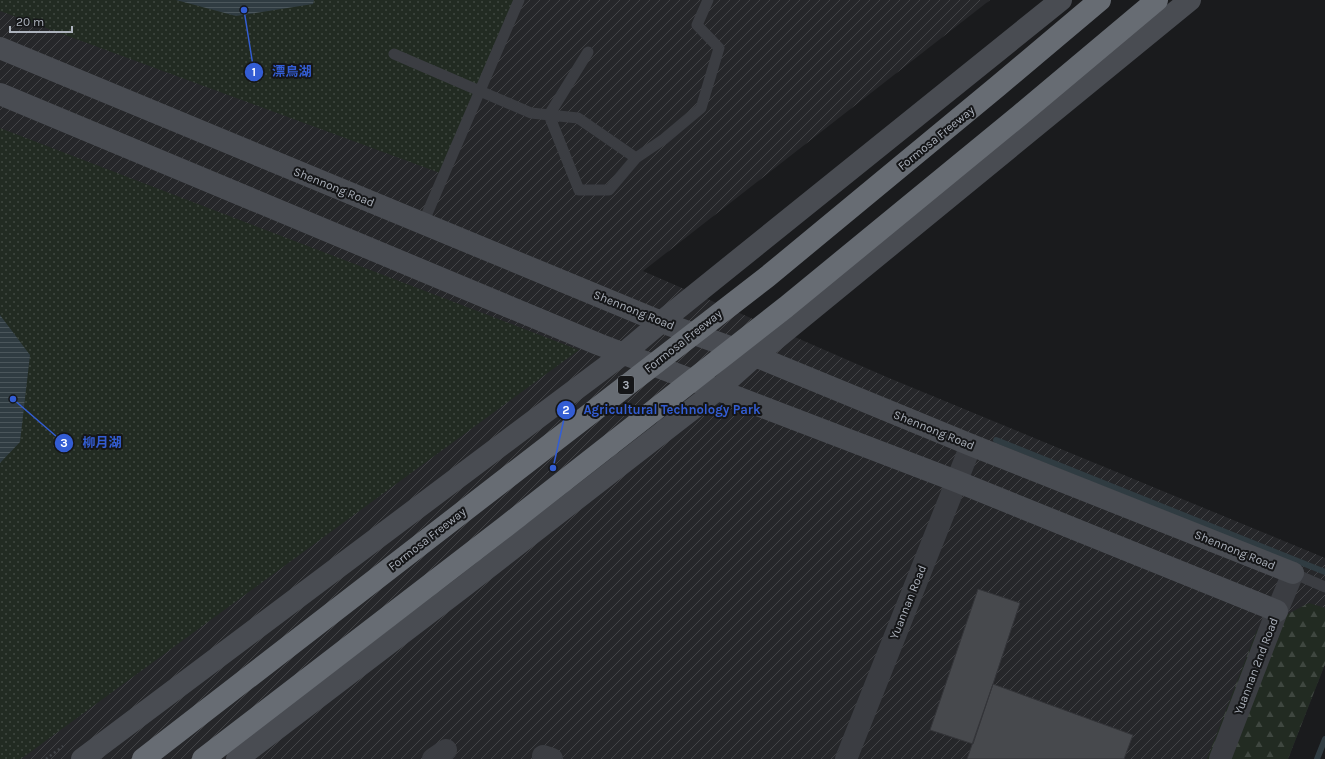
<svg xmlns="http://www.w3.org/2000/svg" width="1325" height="759" font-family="Karla,'Noto Sans TC',sans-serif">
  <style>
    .industrial { fill: url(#industrial-furrows) }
    .forest { fill: url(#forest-firs) }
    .park { fill: url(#park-dots) }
    .water { fill: url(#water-rules) }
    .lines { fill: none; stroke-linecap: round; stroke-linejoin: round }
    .stream { stroke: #303c42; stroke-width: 6 }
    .building { fill: #47494d; stroke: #343539 }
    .path { stroke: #414449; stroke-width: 2.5; stroke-dasharray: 2 3; stroke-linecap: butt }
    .lane { stroke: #3b3d42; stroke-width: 11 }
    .street { stroke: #3b3d42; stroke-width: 22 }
    .secondary { stroke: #494c52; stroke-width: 22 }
    .highway { stroke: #676c73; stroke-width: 22 }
    .labels { text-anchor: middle; stroke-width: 4; stroke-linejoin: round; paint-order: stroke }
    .shield { fill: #151618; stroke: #7f848c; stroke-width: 1 }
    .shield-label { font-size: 11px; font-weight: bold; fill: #adb3bd }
    .street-label { font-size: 12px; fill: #adb3bd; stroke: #151618 }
    .leader { fill: none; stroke: #335dd4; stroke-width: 1.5 }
    .callout-dot { fill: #335dd4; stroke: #151618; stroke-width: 1.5 }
    .mark-label { font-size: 12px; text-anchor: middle; font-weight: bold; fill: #fff }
    .callout-label { font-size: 13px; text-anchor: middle; font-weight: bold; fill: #335dd4; stroke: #151618; stroke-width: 4; stroke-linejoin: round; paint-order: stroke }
  </style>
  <defs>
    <pattern id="industrial-furrows" width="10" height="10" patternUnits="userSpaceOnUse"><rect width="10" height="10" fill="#26272a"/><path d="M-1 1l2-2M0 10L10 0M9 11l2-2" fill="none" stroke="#434447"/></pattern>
    <pattern id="forest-firs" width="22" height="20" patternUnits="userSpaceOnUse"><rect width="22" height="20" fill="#222b22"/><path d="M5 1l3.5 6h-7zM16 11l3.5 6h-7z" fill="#3f4740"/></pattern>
    <pattern id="park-dots" width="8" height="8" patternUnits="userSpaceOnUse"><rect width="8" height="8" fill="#222b22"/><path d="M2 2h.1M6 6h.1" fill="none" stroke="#3f4740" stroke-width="1.8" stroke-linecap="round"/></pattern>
    <pattern id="water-rules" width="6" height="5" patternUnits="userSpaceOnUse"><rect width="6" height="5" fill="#303c42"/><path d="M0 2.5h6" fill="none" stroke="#4b565b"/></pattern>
  </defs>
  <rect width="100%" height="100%" fill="#1a1b1d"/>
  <path class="industrial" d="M0 0H990L643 271 889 378 1325 558V664L1288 759H0Z"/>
  <path class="forest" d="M1309 603 1325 608V664L1288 759H1207L1257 630Z"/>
  <path class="park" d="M0 0H515L440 173 0 11Z
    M0 128 579 350 21 759H0Z"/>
  <path class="water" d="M176 0H314L313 4 236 16Z
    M0 315 30 355 20 442 0 463Z"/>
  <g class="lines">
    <path class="stream" d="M996 440 1325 572
      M1317 759 1325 739"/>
  </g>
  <path class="building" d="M978 589 1020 603 973 744 930 730Z
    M993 684 1133 735 1124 759H967Z"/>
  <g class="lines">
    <path class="path" d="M46 759 63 746"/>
    <path class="lane" d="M588 52 549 115 579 190H609L636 158
      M394 54 531 113 578 118 636 158 664 139 701 108 719 48 697 25 708 0
      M423 223 519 0
      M1293 573 1325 587"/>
    <path class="street" d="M543 756 552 759
      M433 759 446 750
      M846 759 971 445
      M1220 759 1277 611 1293 573"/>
    <path class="secondary" d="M0 48 661 322 755 356 971 445 1293 573
      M0 94 598 344 956 481 1277 611
      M82 759 623 354 661 322 1061 0
      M237 759 463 587 717 390 755 356 799 320 1190 0"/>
    <path class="highway" d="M143 759 767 277 998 86 1100 0
      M203 759 505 527 786 307 1020 115 1157 0"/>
  </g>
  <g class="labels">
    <rect class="shield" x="618" y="376" width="16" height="18" rx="3"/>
    <g class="shield-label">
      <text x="626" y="389">3</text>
    </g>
    <g class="street-label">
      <text transform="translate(936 138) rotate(-39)" y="4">Formosa Freeway</text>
      <text transform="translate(334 187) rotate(22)" y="4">Shennong Road</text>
      <text transform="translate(634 310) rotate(22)" y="4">Shennong Road</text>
      <text transform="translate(683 341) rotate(-38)" y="4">Formosa Freeway</text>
      <text transform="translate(934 430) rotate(22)" y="4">Shennong Road</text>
      <text transform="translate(427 539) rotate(-38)" y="4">Formosa Freeway</text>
      <text transform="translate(1235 550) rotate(22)" y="4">Shennong Road</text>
      <text transform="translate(908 602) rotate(-68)" y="4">Yuannan Road</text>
      <text transform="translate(1256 666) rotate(-69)" y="4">Yuannan 2nd Road</text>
    </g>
  </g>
  <path class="leader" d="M244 10L254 72M553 468L566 410M13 399L64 443"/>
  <g class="callout-dot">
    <circle cx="244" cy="10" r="4"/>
    <circle cx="553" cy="468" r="4"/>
    <circle cx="13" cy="399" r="4"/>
    <circle cx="254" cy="72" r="10"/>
    <circle cx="566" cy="410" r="10"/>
    <circle cx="64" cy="443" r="10"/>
  </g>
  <g class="mark-label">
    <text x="254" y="76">1</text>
    <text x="566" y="414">2</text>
    <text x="64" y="447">3</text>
  </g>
  <g class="callout-label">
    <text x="292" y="76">漂鳥湖</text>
    <text x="672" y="414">Agricultural Technology Park</text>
    <text x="102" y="447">柳月湖</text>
  </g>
  <path d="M10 26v6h62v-6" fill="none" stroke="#adb3bd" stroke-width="2"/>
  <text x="16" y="26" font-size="12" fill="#adb3bd" stroke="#151618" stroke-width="3" paint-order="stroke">20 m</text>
</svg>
